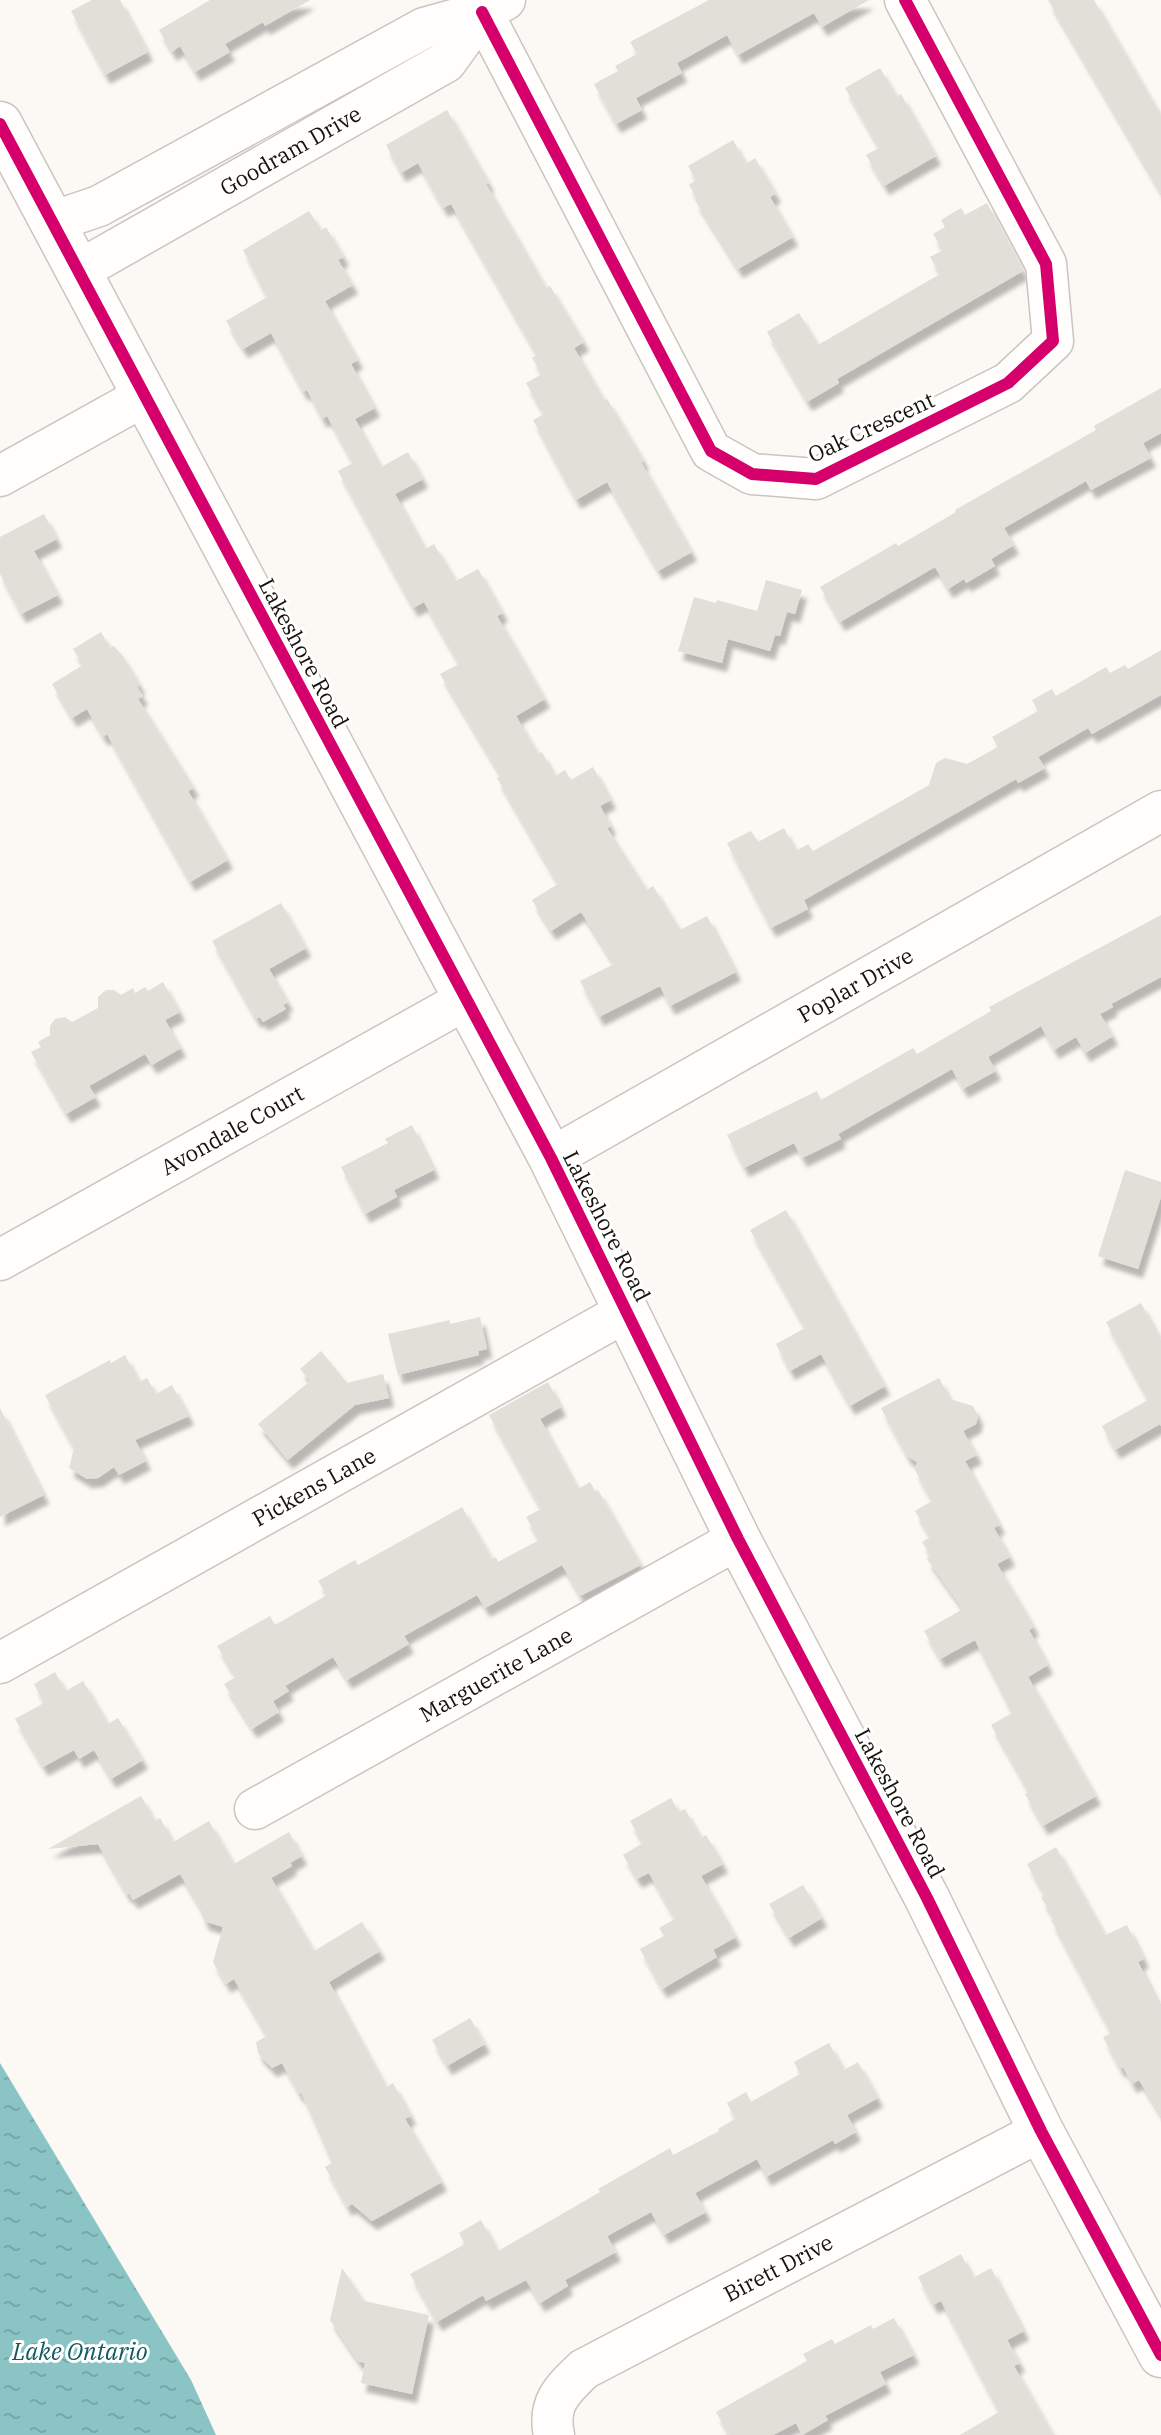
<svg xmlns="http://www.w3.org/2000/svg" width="1161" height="2435" font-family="'IBM Plex Serif',serif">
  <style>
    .water { fill: url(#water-ripples) }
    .building { fill: #e2ded8; filter: url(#shadow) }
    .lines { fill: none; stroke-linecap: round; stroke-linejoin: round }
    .minor-casing { stroke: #cac5c0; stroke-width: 43 }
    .major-casing { stroke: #cac5c0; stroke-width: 47 }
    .minor { stroke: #fffefd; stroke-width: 40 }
    .major { stroke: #fffefd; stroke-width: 44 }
    .cycleway-casing { stroke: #fff; stroke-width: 17 }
    .cycleway { stroke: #d6006c; stroke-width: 12 }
    .labels { text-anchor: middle; stroke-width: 6; stroke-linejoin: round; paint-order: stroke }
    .street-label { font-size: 22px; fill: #17130c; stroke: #fff }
    .water-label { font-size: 24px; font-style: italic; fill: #115a5e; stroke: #fff }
  </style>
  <defs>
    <pattern id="water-ripples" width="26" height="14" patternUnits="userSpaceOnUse" patternTransform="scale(2)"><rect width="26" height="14" fill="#8ac4c5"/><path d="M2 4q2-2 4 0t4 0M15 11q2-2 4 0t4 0" fill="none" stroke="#76a8a8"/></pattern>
    <filter id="shadow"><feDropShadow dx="5" dy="9" stdDeviation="2" flood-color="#0004"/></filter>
  </defs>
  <rect width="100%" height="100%" fill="#fcf8f4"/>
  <path class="water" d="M0 2063 191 2380 216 2435H0Z"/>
  <path class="building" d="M92 0H120L148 52 105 75 71 11Z
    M210 0H310L265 26 263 22 225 44 230 52 195 72 180 46 172 52 159 30Z
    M709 0H869L822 27 814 13 738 55 727 35 677 63 682 73 636 98 642 110 616 124 594 84 618 71 615 66 637 54 630 42Z
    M1048 0H1094L1161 116V193Z
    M880 68 897 97 901 94 936 156 884 186 866 155 879 148 845 88Z
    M447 110 489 183 486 184 546 288 550 286 584 342 574 348 604 400 607 399 644 461 641 462 692 552 658 571 607 482 576 500 533 420 544 414 526 383 542 374 532 358 537 355 451 204 443 208 418 163 401 173 386 145Z
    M733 140 746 164 755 158 776 194 770 197 793 237 738 269 695 200 697 199 689 185 696 180 688 166Z
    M987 203 1023 271 837 379 839 383 807 402 767 332 799 313 818 345 940 274 930 257 943 250 933 234 945 227 941 220 961 208 965 215Z
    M309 211 321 230 326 227 344 257 338 260 353 285 325 301 358 360 351 364 375 408 355 419 381 467 408 452 423 479 395 494 425 549 434 544 456 581 478 569 503 613 497 616 545 699 516 716 538 754 542 752 555 776 565 770 571 780 593 767 611 800 600 806 611 826 607 828 647 890 653 886 680 930 707 916 736 972 670 1006 660 986 599 1017 580 981 614 964 581 912 551 931 532 900 558 884 497 778 501 776 440 674 459 664 424 602 413 608 338 471 353 463 327 416 322 419 307 390 303 392 271 333 243 349 226 321 267 297 243 250Z
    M1161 388V433L1143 443 1151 458 1091 490 1086 481 1004 528 1014 545 991 559 995 566 966 583 964 579 948 589 935 567 840 622 820 587 896 543 898 546 956 512 955 510 1096 430 1094 426Z
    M44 514 57 539 34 551 58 595 21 614 0 574V537Z
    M766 580 802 590 795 614 787 612 780 636 775 635 770 651 728 639 722 663 678 651 694 597 716 603 717 600 757 611Z
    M101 632 110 648 114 646 122 655 140 685 137 687 143 696 138 699 194 788 188 791 228 860 190 882 107 734 103 737 87 709 72 718 52 684 83 665 73 649Z
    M1161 650V695L1092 734 1088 728 1038 757 1045 768 1018 783 1016 779 804 900 808 909 771 928 727 843 751 831 758 842 784 828 796 851 808 844 813 851 929 785 936 763 945 758 967 764 998 747 992 737 1038 711 1032 700 1052 689 1056 696 1106 667 1110 673 1125 665 1128 669Z
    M281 903 306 948 269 969 288 1002 283 1005 286 1009 263 1022 260 1017 256 1019 212 941Z
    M1161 915V977L1111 1004 1113 1007 1100 1014 1113 1036 1085 1053 1076 1037 1054 1050 1041 1026 988 1057 996 1071 963 1089 952 1069 838 1134 841 1139 802 1158 794 1143 744 1168 727 1135 817 1091 821 1100 913 1048 917 1054 991 1011 989 1007Z
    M163 982 180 1012 165 1020 181 1048 152 1065 145 1054 89 1086 96 1097 66 1114 31 1052 41 1047 38 1042 50 1035V1026L55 1019 65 1017 72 1022 98 1008V997L106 990H114L121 995 133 988 135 993 145 987 148 991Z
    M412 1125 434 1170 394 1190 397 1197 365 1214 341 1167 388 1143 385 1139Z
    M1125 1170 1161 1182V1197L1138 1269 1098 1256Z
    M786 1210 885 1386 850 1406 821 1354 790 1371 776 1344 805 1328 750 1230Z
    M1141 1303 1161 1340V1426L1160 1424 1115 1450 1102 1426 1148 1400 1106 1322Z
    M480 1317 487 1349 478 1351 479 1355 398 1375 388 1334 450 1320V1324Z
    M321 1351 347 1383 383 1374 389 1398 355 1405 288 1460 258 1424 310 1381 300 1369Z
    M125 1355 139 1382 147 1378 156 1394 172 1385 189 1416 135 1440 146 1461 119 1475 114 1467 98 1478 87 1479 69 1468 74 1448 45 1395 110 1360 111 1363Z
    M939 1378 950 1399 973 1406 978 1416 976 1424 963 1431 977 1455 965 1461 1000 1525 994 1528 1010 1557 997 1564 1034 1627 1029 1630 1048 1665 1028 1677 1096 1796 1043 1826 1025 1794 1029 1792 991 1725 1012 1713 975 1640 940 1659 924 1631 963 1609 927 1559 930 1555 922 1542 930 1537 915 1511 932 1501 915 1470 917 1462 907 1456 881 1408Z
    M548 1382 561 1407 540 1419 578 1489 590 1482 595 1491 598 1490 641 1565 580 1596 562 1565 485 1608 477 1595 404 1636 409 1644 347 1680 333 1657 285 1686 289 1691 273 1701 279 1712 252 1729 224 1684 236 1677 217 1646 270 1616 275 1625 327 1595 318 1581 355 1560 358 1565 462 1507 492 1559 496 1557 498 1562 539 1540 526 1517 541 1509 489 1415Z
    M0 1408 44 1495 0 1517Z
    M55 1672 66 1691 83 1681 108 1724 118 1718 143 1760 111 1779 94 1750 79 1759 74 1750 43 1767 15 1719 44 1703 34 1684Z
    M141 1796 155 1821 160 1818 173 1842 209 1821 234 1864 289 1832 302 1856 290 1863 292 1866 271 1878 314 1951 362 1922 380 1951 329 1982 386 2087 393 2083 411 2116 405 2119 442 2182 372 2221 352 2204 347 2207 325 2167 332 2163 301 2092 299 2094 282 2063 272 2068 258 2053 256 2042 267 2036 234 1979 226 1984 213 1962 223 1927 204 1921 199 1906 180 1874 133 1900 129 1893 127 1895 98 1844 48 1849Z
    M671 1798 679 1812 685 1809 701 1838 706 1835 723 1864 701 1876 736 1937 713 1950 717 1957 662 1989 640 1949 664 1936 659 1928 675 1919 649 1873 637 1879 623 1855 643 1843 630 1821Z
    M1056 1847 1105 1935 1127 1925 1144 1959 1138 1962 1161 2008V2116L1139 2080 1132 2084 1123 2067 1120 2069 1103 2037 1111 2033 1051 1920 1054 1919 1041 1897 1045 1896 1027 1864Z
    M803 1885 822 1918 789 1938 769 1904Z
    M470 2018 485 2044 447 2066 432 2040Z
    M829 2043 844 2070 858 2062 878 2098 847 2115 856 2132 835 2144 833 2140 766 2177 757 2159 695 2193 706 2212 664 2235 651 2212 607 2236 616 2252 565 2280 568 2286 540 2303 526 2280 486 2301 483 2295 437 2322 410 2274 465 2244 459 2233 481 2220 498 2251 600 2192 598 2189 670 2148 673 2155 719 2131 718 2129 735 2119 727 2103 746 2092 751 2102 800 2074 794 2062Z
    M961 2254 973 2278 991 2268 1024 2331 1007 2340 1020 2363 1014 2366 1053 2435H960L999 2412 941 2301 933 2305 918 2277Z
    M342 2268 364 2301 429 2315 412 2394 361 2383 365 2363 358 2361 330 2320Z
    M894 2318 914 2355 880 2372 886 2384 825 2416 828 2420 802 2435 796 2423 773 2435H729L716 2412 807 2361 803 2354 832 2339 835 2344 871 2325 873 2329Z"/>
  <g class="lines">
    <g class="minor-casing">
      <g id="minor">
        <path d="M482 12 711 451 752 474 816 479 1008 383 1053 341 1046 264 905 0"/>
        <path d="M52 222 99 206 424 28 482 12 505 0"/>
        <path id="s1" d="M80 270 446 62 482 12"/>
        <path d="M0 476 146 395"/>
        <path id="s2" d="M551 1158 1161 811"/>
        <path id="s3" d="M0 1260 465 1000"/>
        <path id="s4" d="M0 1663 627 1311"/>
        <path id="s5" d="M255 1809 738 1539"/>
        <path id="s6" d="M554 2435C547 2403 563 2389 584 2369L1041 2131"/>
      </g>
    </g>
    <g class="major-casing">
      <path id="major" d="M0 124 551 1158 738 1539 927 1898 1041 2131 1161 2355"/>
    </g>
    <use href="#minor" class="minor"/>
    <use href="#major" class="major"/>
    <g class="cycleway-casing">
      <path id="cycleway" d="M482 12 711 451 752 474 816 479 1008 383 1053 341 1046 264 905 0
        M0 124 551 1158 738 1539 927 1898 1041 2131 1161 2355"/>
    </g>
    <use href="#cycleway" class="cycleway"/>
  </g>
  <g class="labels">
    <g class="street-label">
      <text dy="8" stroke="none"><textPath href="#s1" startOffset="242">Goodram Drive</textPath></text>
      <text transform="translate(871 427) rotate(-25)" y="8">Oak Crescent</text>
      <text transform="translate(304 653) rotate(62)" y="8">Lakeshore Road</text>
      <text dy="8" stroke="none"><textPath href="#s2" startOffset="350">Poplar Drive</textPath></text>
      <text dy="8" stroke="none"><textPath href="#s3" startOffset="266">Avondale Court</textPath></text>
      <text transform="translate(607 1226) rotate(63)" y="8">Lakeshore Road</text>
      <text dy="8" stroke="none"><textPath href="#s4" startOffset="360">Pickens Lane</textPath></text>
      <text dy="8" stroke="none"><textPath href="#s5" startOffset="276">Marguerite Lane</textPath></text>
      <text transform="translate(900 1803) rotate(62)" y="8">Lakeshore Road</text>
      <text dy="8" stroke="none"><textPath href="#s6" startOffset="296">Birett Drive</textPath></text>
    </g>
    <g class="water-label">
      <text x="80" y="2360">Lake Ontario</text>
    </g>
  </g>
</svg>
